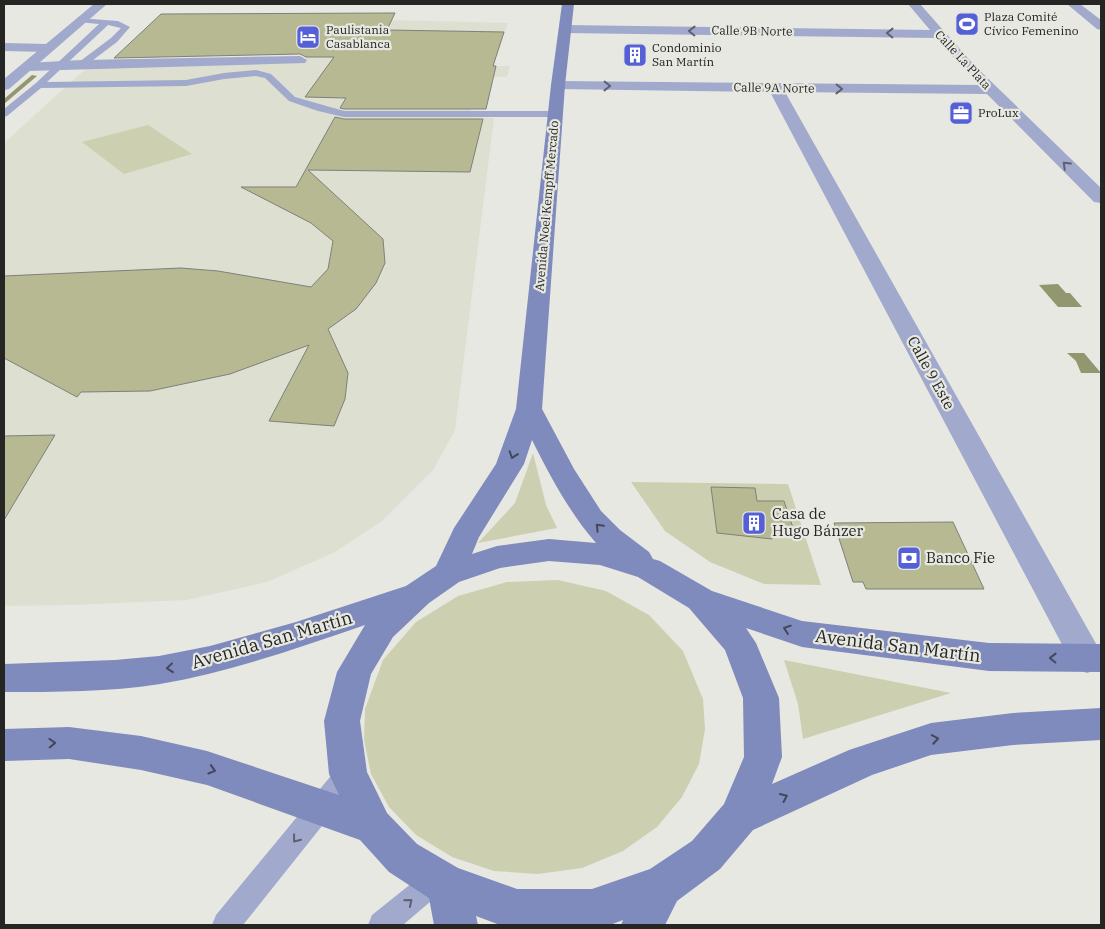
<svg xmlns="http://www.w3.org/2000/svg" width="1105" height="929" font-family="'IBM Plex Serif',serif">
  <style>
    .built { fill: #dddfd0 }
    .green { fill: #cdd0b0 }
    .water { fill: #939770 }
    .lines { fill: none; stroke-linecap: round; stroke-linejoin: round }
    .stream { fill: #939770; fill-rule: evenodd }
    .building { fill: #b6b992; stroke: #7f807a }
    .service { fill: #a1a9cc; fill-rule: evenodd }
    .minor { fill: #a1a9cc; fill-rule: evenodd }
    .tertiary { fill: #a1a9cc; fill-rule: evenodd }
    .secondary { fill: #7f8abd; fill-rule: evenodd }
    .oneway { stroke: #5d606f }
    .oneway2 { stroke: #444859 }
    .labels { text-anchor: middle; stroke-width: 4.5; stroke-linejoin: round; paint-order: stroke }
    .far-poi-label { font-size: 12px; fill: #252523; stroke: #e7e8e1; text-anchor: start }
    .far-street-label { font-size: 12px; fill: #252523; stroke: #e7e8e1 }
    .street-label { font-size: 15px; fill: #252523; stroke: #e7e8e1 }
    .poi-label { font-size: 15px; fill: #252523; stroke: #e7e8e1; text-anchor: start }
    .near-street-label { font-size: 18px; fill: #252523; stroke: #e7e8e1 }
  </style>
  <rect width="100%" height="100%" fill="#e7e8e1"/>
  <path class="built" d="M392 20 508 23 493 66H510L507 77H491L472 104 468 117 494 118 455 430 433 470 381 522 333 553 267 582 187 600 71 605 4 606V143L90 65 304 61 317 40 374 27H389Z"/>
  <path class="green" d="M148 125 192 154 124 174 82 142Z
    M533 453 546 505 557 528 478 543 515 503Z
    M631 482 788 484 821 585 764 584 710 562 665 531Z
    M558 580 606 591 649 615 683 651 703 699 705 729 699 764 682 797 657 827 623 851 582 868 538 874 494 871 452 857 416 835 389 807 371 774 364 740 365 709 383 660 416 622 458 596 507 582Z
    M784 660 951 693 803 739 798 704Z"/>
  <path class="water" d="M1058 284 1066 293H1070L1082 307H1058L1039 285Z
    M1067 353H1084L1101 373H1081L1076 361Z"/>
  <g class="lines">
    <path class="stream" d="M32 75 37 76 4 104V99Z"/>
  </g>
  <path class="building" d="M395 13 387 30 504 32 493 66H496L486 109H344L340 108 346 98 305 97 334 57H306L300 54 114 58 161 14Z
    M335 117 344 119H483L470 172 308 170 383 239 385 263 376 283 356 309 328 329 348 373 345 399 334 426 269 421 309 345 230 374 150 391 81 392 77 397 4 358V276L181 268 218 271 311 287 328 269 333 241 311 223 241 187H296Z
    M55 435 4 520V436Z
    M711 487 755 488 757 501H784L795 534H771L772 539 717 533Z
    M953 522 984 589H866L863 582H853L834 523Z"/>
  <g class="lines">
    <path class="service" d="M78 18 118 21 130 27 117 42 85 66H79V62L111 38 121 28 108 25 47 82 186 80 224 73 256 70 271 74 295 97 344 111H555L560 114 555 117H344L318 111 289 101 265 78 256 76 224 79 186 86 41 88 7 116 4 117V109L36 83 99 24 78 22Z
      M348 763 357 766 360 774 357 782 243 925H212L216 915 339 766Z
      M436 867 445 871 449 880 445 889 403 925H368L372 915 427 871Z"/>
    <path class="minor" d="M908 4H920L973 64 1101 188V203L1094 202 987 94 785 92 1099 649C1102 655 1102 663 1099 669L1087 673 1075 669 770 92 558 89 553 88 551 85 553 82 558 81 979 85 936 38 565 33 559 29 565 25 930 30Z
      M1067 4H1080L1101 20V30L1097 29Z
      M4 43 49 44 56 48 49 52 4 51Z
      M300 56 307 60 305 63 27 71 20 67 27 63 82 60Z"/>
    <path class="tertiary" d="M94 4H107L9 89 4 90V79Z"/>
    <path class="secondary" d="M562 4H574L565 85 542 409 574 469 601 511 620 530 649 552 653 559 660 561 712 591 802 621 989 643 1101 644V672L989 671 802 647 746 628 756 643 779 698 782 757 772 784 849 750 931 723 1013 713 1101 708V740L1013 745 931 755 872 775 753 830 720 869 677 901 665 925H621L623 920 610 925H500L476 916 478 925H434L429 898 389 872 360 840 207 785 141 770 69 759 4 761V729L69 727 141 736 207 751 339 795 329 774 324 721 337 672 365 625C298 648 230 672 160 684 109 692 56 692 4 692V664L115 660 159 656 210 646 296 622 406 586 436 566 454 528 496 464 516 409 551 85ZM532 440C550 476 569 512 596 543L549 539 497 546 472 554 479 537 524 464ZM549 561 600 565 638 577 689 608 725 650 743 698 744 757 724 804 692 841 650 869 592 889H517L458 868 417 844 387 813 367 772 360 721 371 674 393 637 429 603 459 582 500 568Z"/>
  </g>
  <defs><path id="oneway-chevron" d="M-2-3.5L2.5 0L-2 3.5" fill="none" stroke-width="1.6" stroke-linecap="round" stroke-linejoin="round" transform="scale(1.25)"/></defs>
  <g class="oneway">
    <use href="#oneway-chevron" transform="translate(692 31) rotate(-179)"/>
    <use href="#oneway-chevron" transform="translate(890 33) rotate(-179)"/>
    <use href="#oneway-chevron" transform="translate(607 86) rotate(1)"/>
    <use href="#oneway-chevron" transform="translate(839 89) rotate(1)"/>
    <use href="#oneway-chevron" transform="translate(1066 165) rotate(-136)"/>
    <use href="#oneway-chevron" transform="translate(296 839) rotate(128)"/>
    <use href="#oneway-chevron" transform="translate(409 902) rotate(-40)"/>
  </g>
  <g class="oneway2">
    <use href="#oneway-chevron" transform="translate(513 455) rotate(109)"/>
    <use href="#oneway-chevron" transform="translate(599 527) rotate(-134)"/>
    <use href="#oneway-chevron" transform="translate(787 629) rotate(-161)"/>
    <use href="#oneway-chevron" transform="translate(1053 658) rotate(-179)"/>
    <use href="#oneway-chevron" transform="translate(170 668) rotate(174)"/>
    <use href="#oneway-chevron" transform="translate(935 739) rotate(-10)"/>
    <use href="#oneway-chevron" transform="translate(52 743) rotate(-2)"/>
    <use href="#oneway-chevron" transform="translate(212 770) rotate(17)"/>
    <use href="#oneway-chevron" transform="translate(784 797) rotate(-24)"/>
  </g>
  <defs>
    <g id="stadium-square" transform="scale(1.25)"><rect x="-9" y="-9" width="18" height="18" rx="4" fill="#5560d7" stroke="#e7e8e1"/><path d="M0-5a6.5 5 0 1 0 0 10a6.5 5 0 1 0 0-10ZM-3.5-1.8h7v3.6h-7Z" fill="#fff"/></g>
    <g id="hotel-square" transform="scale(1.25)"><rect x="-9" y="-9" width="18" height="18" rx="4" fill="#5560d7" stroke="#e7e8e1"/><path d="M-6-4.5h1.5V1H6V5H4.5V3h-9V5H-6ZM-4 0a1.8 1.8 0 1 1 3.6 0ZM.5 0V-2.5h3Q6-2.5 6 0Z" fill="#fff"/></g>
    <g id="building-square" transform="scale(1.25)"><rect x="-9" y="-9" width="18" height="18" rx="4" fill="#5560d7" stroke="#e7e8e1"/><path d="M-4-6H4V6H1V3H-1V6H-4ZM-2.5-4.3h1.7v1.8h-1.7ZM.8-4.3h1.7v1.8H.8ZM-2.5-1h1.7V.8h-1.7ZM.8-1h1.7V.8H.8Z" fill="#fff"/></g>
    <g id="office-square" transform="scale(1.25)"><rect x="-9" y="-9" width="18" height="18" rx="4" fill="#5560d7" stroke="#e7e8e1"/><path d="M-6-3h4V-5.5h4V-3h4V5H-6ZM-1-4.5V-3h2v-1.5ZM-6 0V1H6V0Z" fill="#fff"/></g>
    <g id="bank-square" transform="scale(1.25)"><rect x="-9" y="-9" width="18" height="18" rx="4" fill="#5560d7" stroke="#e7e8e1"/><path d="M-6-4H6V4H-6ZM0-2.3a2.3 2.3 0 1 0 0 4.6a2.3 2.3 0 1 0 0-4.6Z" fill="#fff"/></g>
  </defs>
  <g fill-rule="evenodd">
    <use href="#stadium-square" x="967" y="24"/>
    <use href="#hotel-square" x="308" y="37"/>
    <use href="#building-square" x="635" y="55"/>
    <use href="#office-square" x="961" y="113"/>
    <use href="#building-square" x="754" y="523"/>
    <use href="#bank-square" x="909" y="558"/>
  </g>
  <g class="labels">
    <g class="far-poi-label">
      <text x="984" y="21">Plaza Comité<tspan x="984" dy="14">Cívico Femenino</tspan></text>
      <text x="326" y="34">Paulistania<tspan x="326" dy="14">Casablanca</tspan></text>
      <text x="652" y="52">Condominio<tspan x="652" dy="14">San Martín</tspan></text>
      <text x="978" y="117">ProLux</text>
    </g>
    <g class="far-street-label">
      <text transform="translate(752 31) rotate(1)" y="4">Calle 9B Norte</text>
      <text transform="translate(963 60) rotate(47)" y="4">Calle La Plata</text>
      <text transform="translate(774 88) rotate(1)" y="4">Calle 9A Norte</text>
      <text transform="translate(547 206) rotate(-85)" y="4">Avenida Noel Kempff Mercado</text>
    </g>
    <g class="street-label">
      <text transform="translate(931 373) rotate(61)" y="5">Calle 9 Este</text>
    </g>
    <g class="poi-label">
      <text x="772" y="519">Casa de<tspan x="772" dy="17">Hugo Bánzer</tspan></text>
      <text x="926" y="563">Banco Fie</text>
    </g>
    <g class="near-street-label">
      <text transform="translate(272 640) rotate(-16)" y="6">Avenida San Martín</text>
      <text transform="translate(898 646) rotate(7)" y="6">Avenida San Martín</text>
    </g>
  </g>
  <rect width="1105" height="929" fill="none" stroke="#252523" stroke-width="10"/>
</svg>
